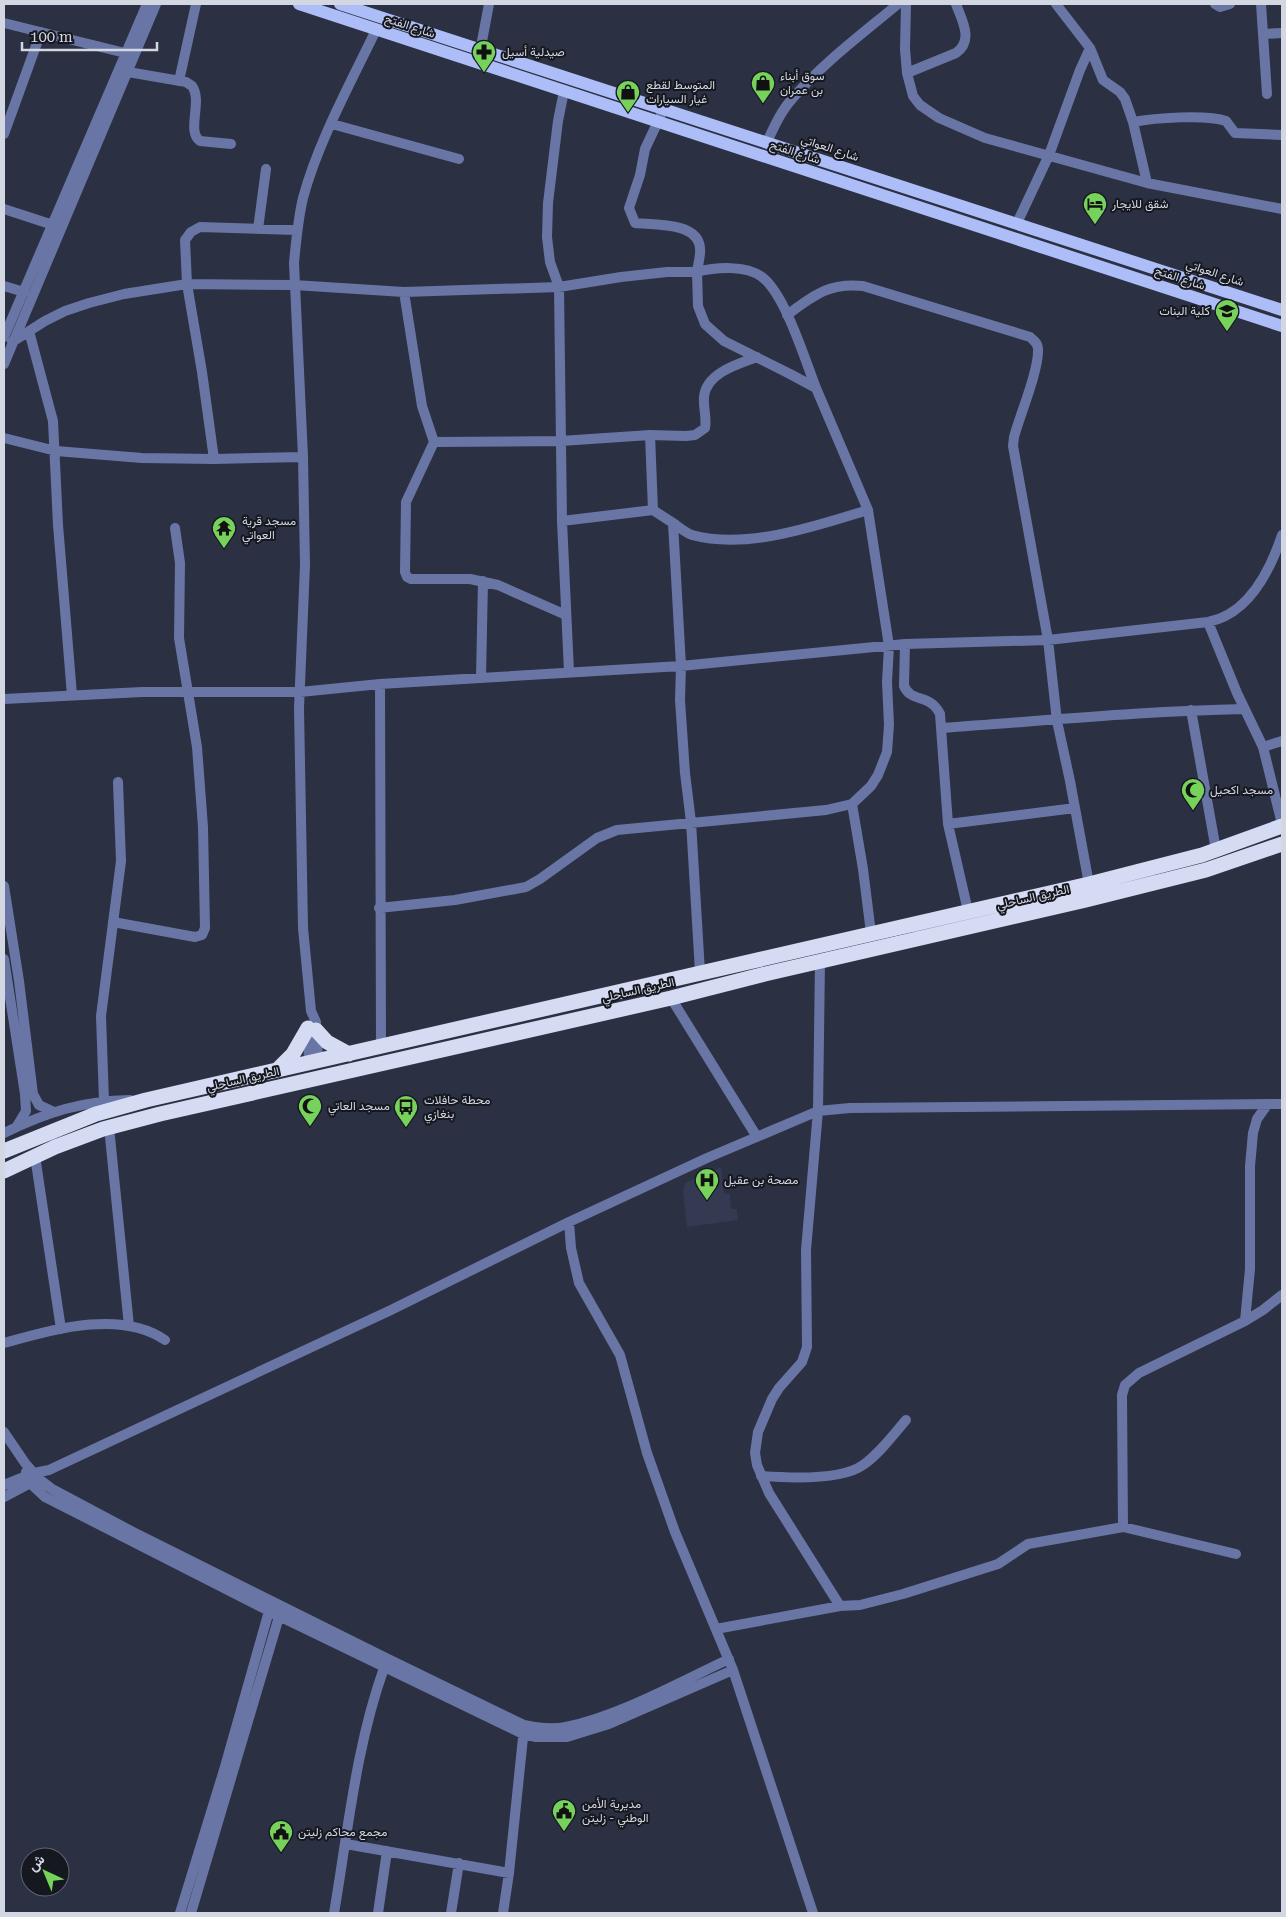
<svg xmlns="http://www.w3.org/2000/svg" width="1286" height="1917" font-family="'Roboto Serif',Vazirmatn,serif">
  <style>
    .built { fill: #333a51 }
    .lines { fill: none; stroke-linecap: round; stroke-linejoin: round }
    .minor { stroke: #6976a5; stroke-width: 10 }
    .major { stroke: #adbdf7; stroke-width: 12 }
    .highway { stroke: #d4dbf3; stroke-width: 15 }
    .labels { text-anchor: middle; stroke-width: 4; stroke-linejoin: round; paint-order: stroke }
    .street-label { font-size: 12px; fill: #d3d7e2; stroke: #161820 }
    .poi-label { font-size: 12px; fill: #d3d7e2; stroke: #161820; text-anchor: start }
  </style>
  <rect width="100%" height="100%" fill="#2b3042"/>
  <path class="built" d="M721 1167 724 1194H730L731 1209H737L738 1220 687 1227 683 1191 685 1183Z"/>
  <g class="lines">
    <path class="minor" d="M906 4 905 49 907 73
      M956 4C962 21 974 40 956 53L907 73 913 96 920 105 939 118 985 138 1147 183 1282 209
      M1056 4 1090 48 1103 80 1120 92 1125 99 1133 122 1147 183
      M1215 4 1220 7 1230 4
      M1261 4 1267 94
      M4 23 125 53
      M1263 34 1282 33
      M479 57 489 4
      M128 72 186 82 192 86C203 101 186 131 200 141L231 144
      M179 81 196 4
      M564 91 558 121 548 203 547 237 550 262 559 287 562 521 569 672
      M661 115 645 149 640 175 629 208 635 223C654 225 698 222 700 248 701 255 698 264 697 272 716 267 746 265 762 277 785 294 805 360 816 388
      M1133 122C1154 118 1207 114 1226 121L1235 133 1282 135
      M332 124 459 159
      M4 134 41 32
      M767 142C774 127 781 111 792 99 823 63 862 34 898 4
      M4 209 53 225
      M1017 223 1049 155 1080 70 1090 48
      M258 229 266 169
      M4 286 24 292
      M404 292 422 406 434 442 406 502 405 572 407 577 411 579H470L498 585 566 615
      M787 315C814 295 828 283 863 286L1030 337C1034 341 1038 343 1038 349 1039 370 1020 415 1014 437L1013 446 1048 640 1057 721 1070 781 1089 884
      M29 331 53 421 58 525 72 695
      M4 337 147 4
      M12 342 45 321 65 311 89 303 124 294 187 284 294 285 404 292 559 287 621 277 667 272H697L698 306 705 324 715 333 724 341 790 374 816 388 868 510 889 646 887 682 889 725 887 752 878 775 871 786 852 804 826 810 617 830 597 838 540 879 526 887 455 900 379 908
      M4 364 156 4
      M650 435 653 510 673 523 681 666 680 700 685 773 691 822 700 972
      M4 438 56 451 142 458 214 459 303 457
      M434 442 561 441 650 435 686 436 695 435 705 428C707 418 703 407 704 397 706 373 738 364 757 357
      M214 459 202 372 187 284 185 240 191 232 200 227 297 230
      M562 521 653 510
      M673 523C679 527 686 533 692 535 747 550 816 526 868 510
      M1208 622 1237 693 1263 747 1282 824
      M905 644 904 686C911 703 930 693 940 714L948 824 968 911
      M481 678 483 581
      M380 684 381 1047
      M4 699 142 692H300L380 684 681 666 905 644 1048 640 1208 622C1249 614 1270 571 1282 535
      M1191 710 1216 850
      M942 728C1043 721 1143 711 1244 709
      M1263 747 1282 741
      M852 804 863 869 871 933
      M948 824 1075 808
      M4 886 19 981 33 1094 39 1105 54 1112
      M113 922 195 937 202 935 205 928 203 827 197 747 179 638 180 563 175 528
      M4 959 25 1094 26 1111 17 1126
      M820 961 818 1111 806 1250 807 1347 802 1362 779 1388 772 1399 758 1432 755 1453 757 1465 769 1493 840 1606
      M671 998 757 1137
      M308 1030 309 1063
      M318 1061 316 1022 311 1011 303 928 299 708 305 565 303 457 294 263C296 241 298 219 303 198 318 142 351 82 376 30
      M104 1101 101 1016 121 861 118 782
      M109 1127 129 1326
      M4 1133C47 1112 82 1101 130 1100
      M35 1156 61 1329
      M569 1222 571 1248 579 1283 620 1355 647 1453 675 1532 733 1670 813 1913
      M1245 1321 1263 1310 1282 1295
      M4 1343C52 1330 120 1309 165 1340
      M4 1432 25 1463 39 1479 52 1489 133 1532 386 1658 524 1725C538 1728 552 1730 566 1727 619 1716 680 1682 729 1659
      M26 1472 30 1483 45 1497 279 1616 523 1734 535 1737H567L609 1724 733 1670
      M761 1476C788 1478 841 1481 863 1465 880 1453 893 1435 906 1420
      M4 1485 34 1473 49 1470 391 1310 569 1222 707 1158 818 1111 850 1108 1282 1104
      M4 1497 36 1480
      M1123 1527 1236 1554
      M716 1629 840 1606 860 1605 903 1594 998 1564 1028 1544 1123 1527 1122 1395 1125 1385 1139 1373 1245 1321 1250 1269V1166L1253 1133 1257 1119 1267 1105
      M346 1844 509 1873
      M180 1913 224 1770 271 1604
      M191 1913 281 1610
      M334 1913C348 1831 356 1746 384 1668
      M378 1913 387 1851
      M451 1913 459 1863
      M503 1913 509 1873 524 1728"/>
    <path class="major" d="M299 4 1282 326
      M340 4 1282 310"/>
    <path class="highway" d="M316 1030 327 1042 349 1054
      M277 1070 293 1054 308 1028
      M4 1151 96 1114 146 1100 1089 884 1202 855 1282 826
      M4 1171 55 1147 103 1129 160 1114 671 998 765 974 1086 900 1206 870 1282 844"/>
  </g>
  <defs>
    <g id="pharmacy-pin" transform="scale(1.25)"><path d="M0 17L-7.5 6A9.5 9.5 0 1 1 7.5 6Z" fill="#76d25a" stroke="#161820"/><path d="M-2-6h4v4h4v4h-4v4h-4v-4h-4v-4h4Z" fill="#111"/></g>
    <g id="shop-pin" transform="scale(1.25)"><path d="M0 17L-7.5 6A9.5 9.5 0 1 1 7.5 6Z" fill="#76d25a" stroke="#161820"/><path d="M-5-2.5h2.3a2.7 3.5 0 0 1 5.4 0H5L5.5 6h-11ZM-1.5-2.5h3a1.5 2.3 0 0 0-3 0Z" fill="#111"/></g>
    <g id="hotel-pin" transform="scale(1.25)"><path d="M0 17L-7.5 6A9.5 9.5 0 1 1 7.5 6Z" fill="#76d25a" stroke="#161820"/><path d="M-6-4.5h1.5V1H6V5H4.5V3h-9V5H-6ZM-4 0a1.8 1.8 0 1 1 3.6 0ZM.5 0V-2.5h3Q6-2.5 6 0Z" fill="#111"/></g>
    <g id="school-pin" transform="scale(1.25)"><path d="M0 17L-7.5 6A9.5 9.5 0 1 1 7.5 6Z" fill="#76d25a" stroke="#161820"/><path d="M0-5L7-2L0 1L-7-2ZM-4 1L0 2.5L4 1V4Q0 6-4 4Z" fill="#111"/></g>
    <g id="temple-pin" transform="scale(1.25)"><path d="M0 17L-7.5 6A9.5 9.5 0 1 1 7.5 6Z" fill="#76d25a" stroke="#161820"/><path d="M0-6L5-2H3V0L6.5 2.5H4V6H1.5V3h-3V6H-4V2.5H-6.5L-3 0V-2H-5Z" fill="#111"/></g>
    <g id="mosque-pin" transform="scale(1.25)"><path d="M0 17L-7.5 6A9.5 9.5 0 1 1 7.5 6Z" fill="#76d25a" stroke="#161820"/><path d="M3.5-4.9A6 6 0 1 0 3.5 4.9A5 5 0 1 1 3.5-4.9Z" fill="#111"/></g>
    <g id="bus-pin" transform="scale(1.25)"><path d="M0 17L-7.5 6A9.5 9.5 0 1 1 7.5 6Z" fill="#76d25a" stroke="#161820"/><path d="M-5-6H5V4H4V6H2V4H-2V6H-4V4H-5ZM-3.5-4V0h7V-4ZM-3.5 1.2v1.5H-2V1.2ZM2 1.2v1.5H3.5V1.2Z" fill="#111"/></g>
    <g id="hospital-pin" transform="scale(1.25)"><path d="M0 17L-7.5 6A9.5 9.5 0 1 1 7.5 6Z" fill="#76d25a" stroke="#161820"/><path d="M-5-5h3v3.5h4V-5h3V5h-3V1.5h-4V5h-3Z" fill="#111"/></g>
    <g id="civic-pin" transform="scale(1.25)"><path d="M0 17L-7.5 6A9.5 9.5 0 1 1 7.5 6Z" fill="#76d25a" stroke="#161820"/><path d="M-.6-6.5H3V-4.5H.6V-3L4-1V1h2V6H-6V1h2V-1L-.6-3ZM-1.2 2.5V6h2.4V2.5Z" fill="#111"/></g>
  </defs>
  <g fill-rule="evenodd">
    <use href="#pharmacy-pin" x="484" y="52"/>
    <use href="#shop-pin" x="763" y="83"/>
    <use href="#shop-pin" x="628" y="92"/>
    <use href="#hotel-pin" x="1095" y="204"/>
    <use href="#school-pin" x="1227" y="311"/>
    <use href="#temple-pin" x="224" y="528"/>
    <use href="#mosque-pin" x="1193" y="790"/>
    <use href="#mosque-pin" x="310" y="1106"/>
    <use href="#bus-pin" x="406" y="1107"/>
    <use href="#hospital-pin" x="707" y="1180"/>
    <use href="#civic-pin" x="564" y="1811"/>
    <use href="#civic-pin" x="281" y="1832"/>
  </g>
  <g class="labels">
    <g class="street-label">
      <text transform="translate(410 26) rotate(18)" y="4">شارع الفتح</text>
      <text transform="translate(830 148) rotate(18)" y="4">شارع العواتي</text>
      <text transform="translate(795 152) rotate(18)" y="4">شارع الفتح</text>
      <text transform="translate(1215 273) rotate(18)" y="4">شارع العواتي</text>
      <text transform="translate(1180 278) rotate(18)" y="4">شارع الفتح</text>
      <text transform="translate(1033 897) rotate(-13)" y="4">الطريق الساحلي</text>
      <text transform="translate(638 990) rotate(-13)" y="4">الطريق الساحلي</text>
      <text transform="translate(243 1079) rotate(-13)" y="4">الطريق الساحلي</text>
    </g>
    <g class="poi-label">
      <text x="502" y="56">صيدلية أسيل</text>
      <text x="780" y="80">سوق أبناء<tspan x="780" dy="14">بن عمران</tspan></text>
      <text x="646" y="89">المتوسط لقطع<tspan x="646" dy="14">غيار السيارات</tspan></text>
      <text x="1112" y="208">شقق للايجار</text>
      <text x="1210" y="315" text-anchor="end">كلية البنات</text>
      <text x="242" y="525">مسجد قرية<tspan x="242" dy="14">العواتي</tspan></text>
      <text x="1210" y="794">مسجد اكحيل</text>
      <text x="424" y="1104">محطة حافلات<tspan x="424" dy="14">بنغازي</tspan></text>
      <text x="328" y="1110">مسجد العاتي</text>
      <text x="724" y="1184">مصحة بن عقيل</text>
      <text x="582" y="1808">مديرية الأمن<tspan x="582" dy="14">الوطني - زليتن</tspan></text>
      <text x="298" y="1836">مجمع محاكم زليتن</text>
    </g>
  </g>
  <rect width="1286" height="1917" fill="none" stroke="#d3d7e2" stroke-width="10"/>
  <g transform="translate(45 1872) rotate(316)"><circle r="24" fill="#161820" stroke="#62646e"/>
  <path d="M0-4L9 19L0 12L-9 19Z" fill="#76d25a"/>
  <text y="-8" font-size="14" font-weight="bold" text-anchor="middle" fill="#d3d7e2">ش</text>
  </g>
  <path d="M22 42v8h135v-8" fill="none" stroke="#d3d7e2" stroke-width="2.5"/>
  <text x="30" y="42" font-size="15" fill="#d3d7e2" stroke="#161820" stroke-width="4" paint-order="stroke">100 m</text>
</svg>
